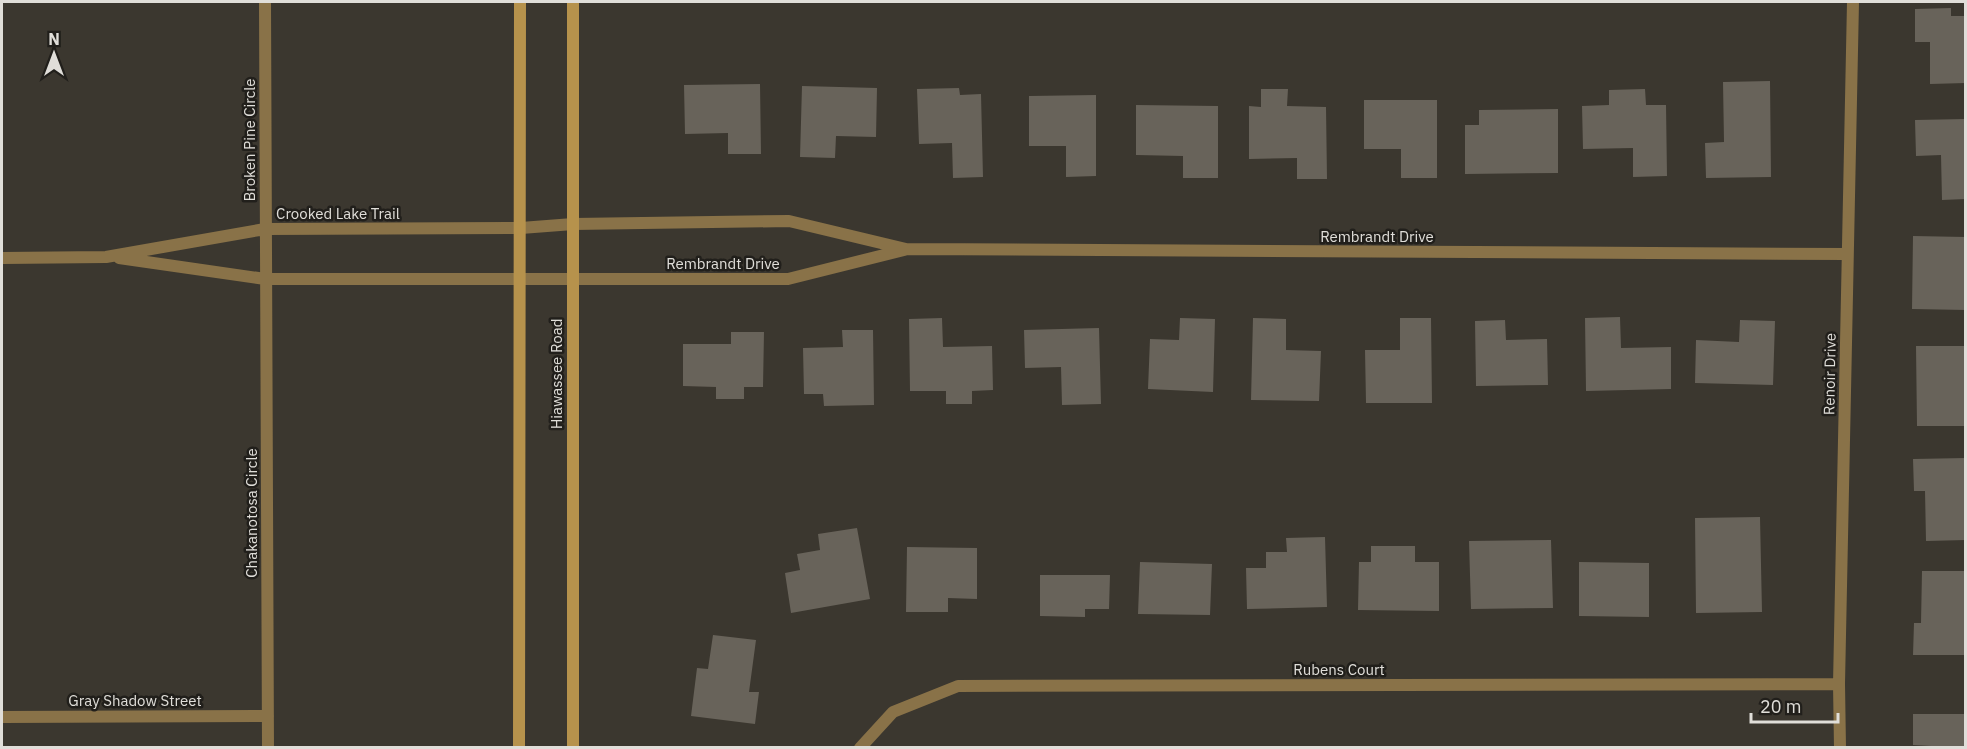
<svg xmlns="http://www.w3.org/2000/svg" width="1967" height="749" font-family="'IBM Plex Sans',sans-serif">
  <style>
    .building { fill: #68635a }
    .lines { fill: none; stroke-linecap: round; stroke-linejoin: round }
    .street { stroke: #897248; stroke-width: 12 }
    .secondary { stroke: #b6924c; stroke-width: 12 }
    .labels { text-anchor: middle; stroke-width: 5; stroke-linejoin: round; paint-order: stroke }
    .street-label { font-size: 15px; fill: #e0ded9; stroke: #211f1b }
  </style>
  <rect width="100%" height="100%" fill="#3b372f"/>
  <path class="building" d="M1951 8V16H1966V83L1930 84V42H1915V9Z
    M1770 81 1771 177 1706 178 1705 143 1724 142 1723 82Z
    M760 84 761 154H728V133L685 134 684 85Z
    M802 86 877 88 876 137 836 136 835 158 800 157Z
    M959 88 960 95 981 94 983 177 953 178 952 143 919 144 917 89Z
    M1261 89H1288L1287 106 1326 107 1327 179H1297V158L1249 159V106L1261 107Z
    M1645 89 1646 105H1666L1667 176 1633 177V148L1583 149 1582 106 1609 105V90Z
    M1096 95V176L1066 177V146H1029V96Z
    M1364 100H1437V178H1401V149H1364Z
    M1136 105 1218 106V178H1183V156L1136 155Z
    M1558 109V173L1465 174V125H1479V110Z
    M1966 119V199L1942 200 1941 155 1916 156 1915 120Z
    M1913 236 1966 237V310L1912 309Z
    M1620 317 1621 348 1671 347V389L1586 391 1585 318Z
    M942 318 943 347 992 346 993 390 972 391V404H946V391H910L909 319Z
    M1180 318 1215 319 1213 392 1148 389 1150 339 1179 340Z
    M1253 318 1286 319V350L1321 351 1319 401 1251 400Z
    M1400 318H1431L1432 403H1366L1365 350H1400Z
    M1505 320 1506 340 1547 339 1548 385 1476 386 1475 321Z
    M1740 320 1775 321 1773 385 1695 383 1696 340 1739 342Z
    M1099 328 1101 404 1062 405 1061 367 1025 368 1024 330Z
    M842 330H873L874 405 824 406 823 394H804L803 348 843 347Z
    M731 332H764L763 387H744V399H716V387L683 386V344H731Z
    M1916 346H1965V426H1917Z
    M1966 458V540L1926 541 1925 491H1914L1913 459Z
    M1760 517 1762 612 1696 613 1695 518Z
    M857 528 870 599 791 613 785 573 800 570 797 554 820 550 818 534Z
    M1325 537 1327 607 1247 609 1246 568H1266V552H1287L1286 538Z
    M1551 540 1553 608 1471 609 1469 541Z
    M1371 546H1415V562H1439V611L1358 610 1359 562H1371Z
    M907 547 977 548V599L948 598V612H906Z
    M1140 562 1212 564 1210 615 1138 614Z
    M1579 562 1649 563V617L1579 616Z
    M1922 571H1966V655H1913L1914 623H1921Z
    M1040 575H1110L1109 609H1085V617L1040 616Z
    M713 635 756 640 749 692H759L755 724 691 716 697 668 708 669Z
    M1913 714H1966V748L1913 745Z"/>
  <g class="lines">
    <path class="street" d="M265 2 268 748
      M2 258 106 257 265 229 521 228 573 224 789 221 906 249 1847 254
      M119 258 265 279H788L904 250
      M2 717 268 716
      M860 748 893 712 958 686 1839 684
      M1840 748 1839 684 1853 2"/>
    <path class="secondary" d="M519 748 520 2
      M573 748V2"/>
  </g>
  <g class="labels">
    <g class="street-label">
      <text transform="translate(250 140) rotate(-90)" y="5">Broken Pine Circle</text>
      <text x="338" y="219">Crooked Lake Trail</text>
      <text x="1377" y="242">Rembrandt Drive</text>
      <text x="723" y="269">Rembrandt Drive</text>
      <text transform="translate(557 374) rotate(-90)" y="5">Hiawassee Road</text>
      <text transform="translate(1830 374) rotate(-89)" y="5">Renoir Drive</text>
      <text transform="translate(252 513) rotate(-90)" y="5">Chakanotosa Circle</text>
      <text x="1339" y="675">Rubens Court</text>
      <text x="135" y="706">Gray Shadow Street</text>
    </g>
  </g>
  <rect width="1967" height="749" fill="none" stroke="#e0ded9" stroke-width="6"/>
  <g transform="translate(54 54)" stroke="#211f1b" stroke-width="4.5" paint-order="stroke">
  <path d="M0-4.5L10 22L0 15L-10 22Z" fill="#e0ded9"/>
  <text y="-9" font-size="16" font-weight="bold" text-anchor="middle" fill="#e0ded9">N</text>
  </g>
  <path d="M1751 713v9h87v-9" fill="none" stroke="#e0ded9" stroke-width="3"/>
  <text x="1760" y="713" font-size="18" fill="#e0ded9" stroke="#211f1b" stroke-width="4.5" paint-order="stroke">20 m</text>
</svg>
